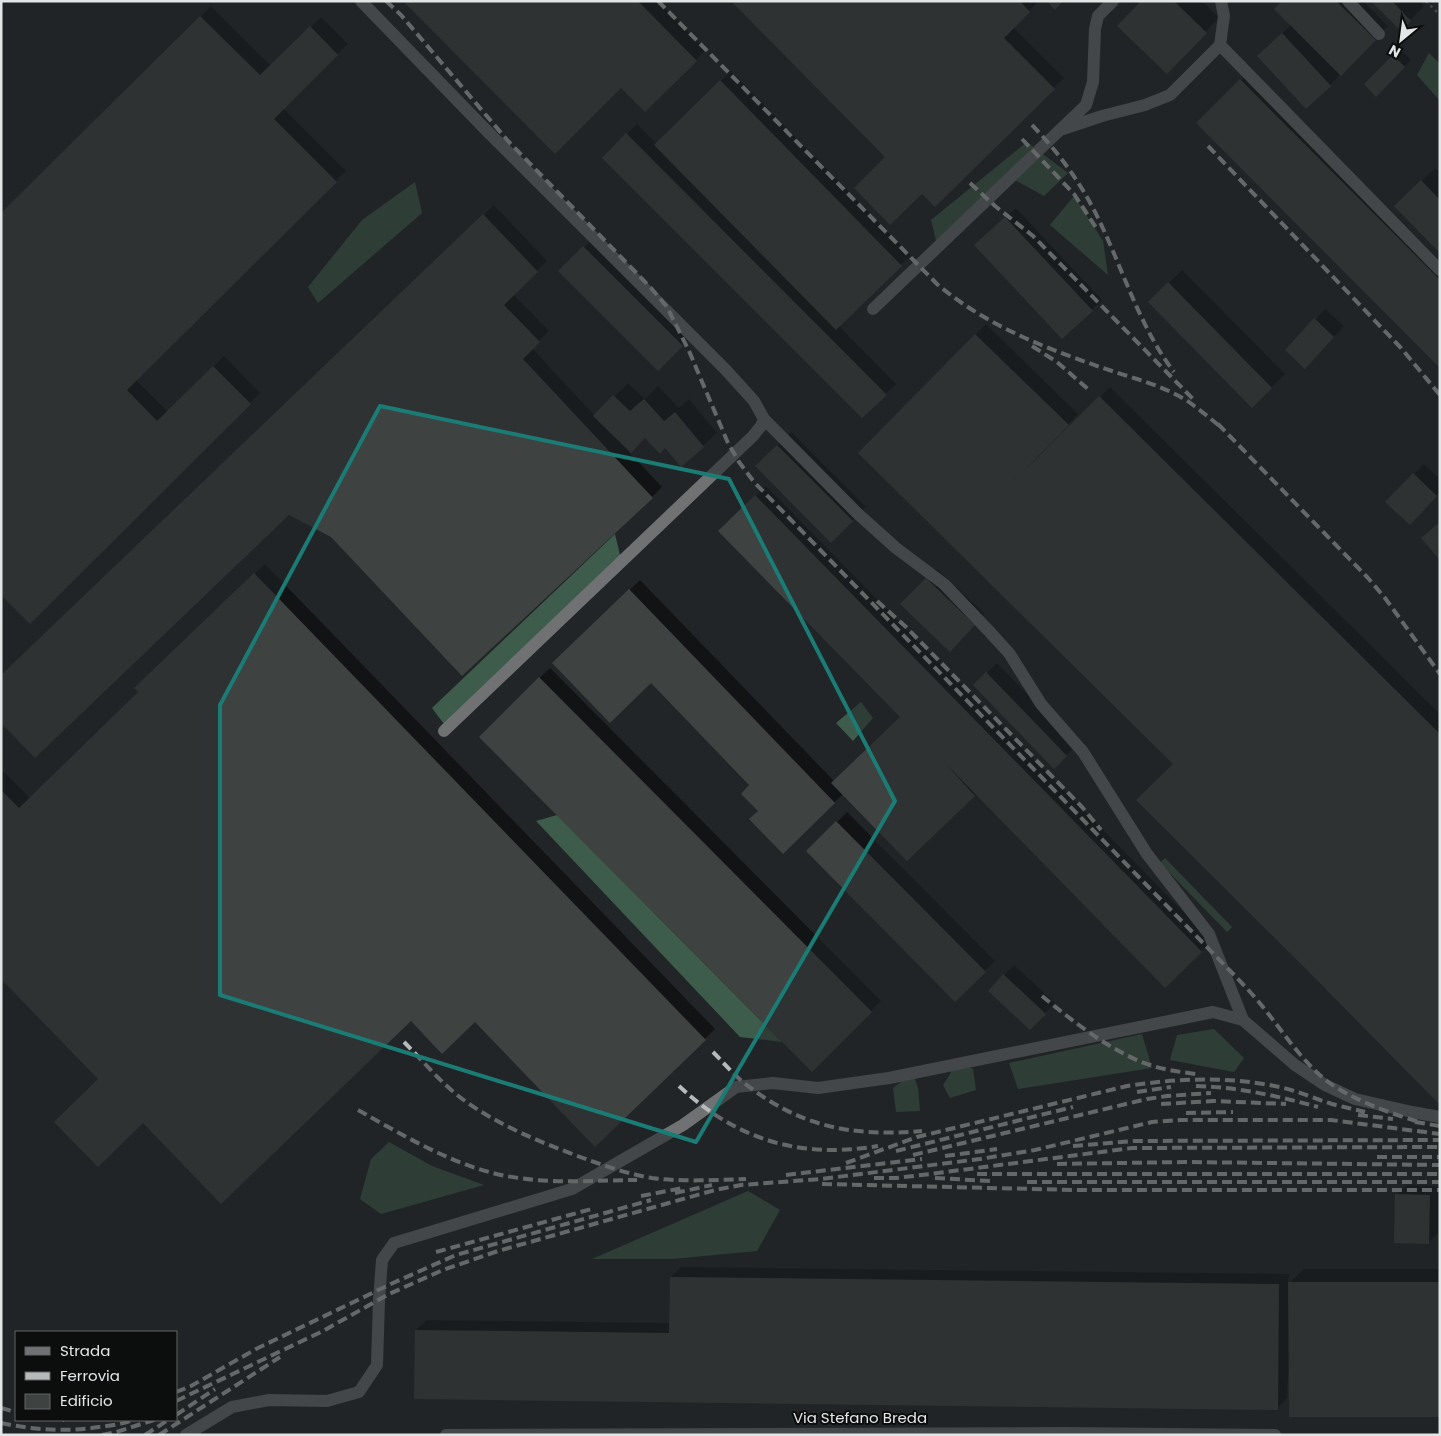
<svg xmlns="http://www.w3.org/2000/svg" width="1441" height="1436" font-family="Poppins,sans-serif">
  <style>
    .forest { fill: #3e5c4b }
    .shadow { fill: #0007 }
    .building { fill: #3e4342 }
    .lines { fill: none; stroke-linecap: round; stroke-linejoin: round }
    .path { stroke: #727678; stroke-width: 2.5; stroke-dasharray: 2.5 4; stroke-linecap: butt }
    .minor { stroke: #6f7173; stroke-width: 12 }
    .rail { stroke: #b7babb; stroke-width: 4; stroke-dasharray: 10 5; stroke-linecap: butt }
    .marked { fill: none; stroke: #1a7c74; stroke-width: 4; stroke-linejoin: round }
    .labels { text-anchor: middle; stroke-width: 4; stroke-linejoin: round; paint-order: stroke }
    .street-label { font-size: 15px; fill: #e3e6e7; stroke: #0c0e0e }
  </style>
  <rect width="100%" height="100%" fill="#212527"/>
  <path class="forest" d="M1429 53 1440 64V101L1417 75Z
    M1027 142 1068 173 1044 196 1015 180 938 249 931 220Z
    M415 182 422 213 318 303 308 287 362 220Z
    M1074 196 1103 241 1108 275 1050 225Z
    M615 534 621 559 450 732 432 708Z
    M861 702 873 718 853 741 836 723Z
    M557 815 782 1042 740 1037 536 821Z
    M1165 858 1232 927 1227 932 1160 863Z
    M1214 1029 1244 1058 1234 1072 1170 1060 1177 1035Z
    M1142 1034 1152 1068 1018 1089 1009 1063Z
    M957 1063 973 1069 976 1090 950 1098 943 1085Z
    M913 1073 918 1088 920 1111 896 1112 893 1088Z
    M389 1142 432 1166 484 1185 381 1214 360 1199 371 1159Z
    M748 1191 780 1210 757 1251 672 1259H592Z"/>
  <path class="shadow" d="M405 1H658L706 50 645 110 621 86Z
    M733 1H1039L1013 27 1064 78 935 205Z
    M1143 1H1202L1219 18 1167 72Z
    M1283 1H1363L1388 26 1330 85 1269 46 1291 25Z
    M1373 1H1419L1424 6 1401 30Z
    M211 6 271 66 321 17 348 44 283 108 346 171 136 380 168 412 224 356 260 393 30 622 1 215Z
    M1400 49 1411 60 1376 95 1366 84Z
    M1251 70 1440 260V367L1198 123Z
    M731 71 911 255 839 326 896 384 862 416 603 158 637 124 657 144Z
    M1435 168 1440 172V252L1396 206Z
    M494 205 547 261 513 294 549 331 532 348 595 416 628 383 645 399 658 386 679 408 689 399 717 433 681 465 666 447 646 436 629 452 662 487 652 497 332 536 289 513 1 676Z
    M1016 208 1102 300 1063 337 986 235Z
    M598 233 696 332 658 370 560 271Z
    M1182 270 1285 374 1252 406 1150 302Z
    M1325 309 1344 326 1315 357 1287 350Z
    M986 324 1078 414 1046 448 1048 449 1110 387 1440 714V1104L1175 764 860 453Z
    M791 432 866 507 831 541 757 466Z
    M1424 464 1440 479V492L1420 513 1387 502Z
    M766 486 1212 941 1165 986 976 793 907 860 843 794 783 852 759 811 751 785 651 682 564 653 640 580 835 782 901 717 720 531Z
    M265 564 715 1029 595 1145 475 1021 411 1020 100 1079 1 977V769L30 798 140 692 146 678Z
    M937 569 985 614 950 650 902 604Z
    M997 663 1077 745 1054 767 975 685Z
    M550 668 881 1001 812 1070 480 737Z
    M847 812 995 961 955 1000 808 851Z
    M1014 965 1055 1003 1040 1018 1004 975Z
    M1407 1185 1440 1186 1439 1232 1428 1243 1396 1195Z
    M681 1267 1289 1274 1288 1284 1304 1269H1440V1415L1290 1375H1288L1287 1398 1277 1409 416 1330 426 1320 670 1323 671 1277Z"/>
  <path class="building" d="M403 1H638L697 61 645 112 621 88 555 154Z
    M731 1H1020L1030 12 1004 38 1055 89 935 207 922 194 890 225 854 188 885 157Z
    M1047 1H1063L1055 10Z
    M1141 1H1174L1207 33 1167 74 1117 26Z
    M1282 1H1336L1376 40 1341 76 1274 9Z
    M1371 1H1392L1411 21 1401 31Z
    M200 16 260 75 310 26 338 55 274 119 337 182 127 390 157 421 213 366 251 404 30 624 1 595V213Z
    M1282 33 1331 86 1306 109 1257 56Z
    M1393 55 1405 67 1376 97 1364 84Z
    M1240 79 1440 280V368L1196 123Z
    M720 80 902 266 836 330 654 145Z
    M626 133 887 395 862 418 602 158Z
    M1421 180 1440 200V253L1394 206Z
    M483 214 538 272 504 305 540 342 523 359 653 498 462 676 331 537 289 515 35 758 1 723V675Z
    M1005 217 1093 311 1062 339 974 245Z
    M583 246 683 346 658 371 558 271Z
    M1168 282 1272 388 1252 408 1148 302Z
    M1314 318 1334 337 1305 369 1285 350Z
    M975 334 1069 425 1015 480 1099 396 1440 734V1105L1306 969 1136 800 1173 764 858 453Z
    M613 395 630 411 644 399 664 421 675 412 704 447 681 467 665 448 660 454 645 438 631 453 593 416Z
    M777 445 853 521 831 543 755 466Z
    M1413 473 1437 496 1410 525 1385 502Z
    M755 495 1202 952 1165 988 945 763 975 796 907 861 831 783 900 717 718 531Z
    M1440 522V560L1421 538Z
    M254 573 706 1040 595 1147 475 1022 442 1054 411 1021 221 1204 143 1123 98 1167 54 1122 98 1079 1 979V790L19 808 138 692 134 688Z
    M926 578 975 625 950 652 900 604Z
    M629 589 835 803 783 854 749 819 758 811 741 794 749 785 651 683 610 723 552 663Z
    M986 672 1067 756 1054 769 973 685Z
    M539 677 872 1012 812 1072 479 737Z
    M836 821 986 972 955 1002 806 851Z
    M1003 974 1046 1014 1030 1030 988 991Z
    M1395 1194 1430 1195 1429 1244 1394 1243Z
    M670 1277 1279 1284 1278 1410 414 1399 415 1330 669 1333Z
    M1288 1282H1440V1417H1289Z"/>
  <g class="lines">
    <path class="path" d="M1426 1 1440 15"/>
    <path class="minor" d="M361 1 486 130 725 369 754 401 764 419 761 426 753 436 444 731
      M1348 1 1379 34
      M1220 45 1440 270
      M1063 129 1102 116 1145 105 1170 95 1220 45 1224 16 1221 1
      M873 309 1086 105 1093 82 1095 29 1098 16 1113 1
      M764 419 857 513 896 548 944 584 987 629 1009 653 1041 704 1083 752 1147 854 1209 934 1243 1020
      M186 1435 232 1407 269 1400 327 1401 359 1392 377 1365 379 1300 382 1260 394 1243 572 1189 683 1125 736 1087 773 1083 818 1088 889 1078 1213 1012 1243 1020 1295 1065 1325 1085 1355 1099 1412 1112 1440 1117
      M446 1435 1064 1433 1275 1435"/>
    <path class="rail" d="M386 1 401 15 508 141 651 288 667 307 689 351 728 443 739 462 754 482 1205 945C1223 964 1241 981 1258 1001 1279 1026 1297 1055 1322 1077 1348 1099 1390 1113 1422 1123
      M658 1 937 284C985 325 1045 348 1103 368 1132 378 1163 385 1189 402 1200 410 1211 419 1222 428
      M1032 125C1059 153 1081 183 1098 218 1123 269 1139 326 1174 372
      M1022 139 1074 194 1097 229
      M1208 146 1401 348 1440 395
      M970 183 995 206 1033 236 1195 401
      M1032 346 1057 362 1089 390
      M1218 424 1368 578 1385 598 1440 674
      M877 601 906 627 1082 807 1101 830
      M1042 996C1071 1020 1113 1053 1150 1065 1165 1070 1180 1072 1196 1074
      M404 1042C422 1060 440 1082 461 1098 497 1125 540 1142 583 1158 605 1166 628 1174 652 1178 683 1182 715 1180 746 1179
      M713 1052C723 1062 732 1073 743 1082 799 1127 852 1137 922 1131
      M679 1086C737 1140 799 1159 878 1146
      M1196 1086C1238 1087 1278 1096 1318 1107
      M1137 1092 1171 1087
      M1161 1104 1213 1101 1286 1104
      M358 1110C408 1138 462 1171 519 1178 558 1184 598 1180 637 1180
      M1186 1113 1233 1112
      M1358 1115 1393 1119
      M1415 1122 1440 1126
      M1073 1146 1134 1141 1440 1140
      M896 1151 1073 1107
      M913 1155 1147 1099 1167 1096 1211 1093
      M945 1156 997 1149
      M1377 1157H1440
      M846 1163 917 1137 1127 1086C1180 1078 1231 1076 1284 1088 1300 1092 1316 1099 1332 1104 1343 1107 1354 1109 1365 1112
      M1057 1164 1185 1162 1440 1165
      M977 1174H1440
      M786 1175 922 1159
      M874 1178H896L930 1174 1132 1148 1440 1147
      M935 1178 990 1181
      M1027 1182H1440
      M822 1184 1075 1190H1440
      M675 1193 712 1185
      M641 1196 683 1188
      M436 1252 595 1208
      M176 1392 191 1386 256 1349 393 1283 456 1255 651 1200
      M176 1401 323 1331 389 1294 443 1270 498 1251 715 1190 741 1185 821 1179 980 1159 1035 1150 1152 1122 1180 1120H1331L1440 1134
      M1 1408 16 1412
      M176 1415 215 1389
      M63 1420H64
      M1 1423C34 1430 66 1432 99 1427 110 1426 123 1424 133 1420
      M102 1435 116 1432 154 1420
      M145 1435 168 1420
      M159 1435 280 1357"/>
  </g>
  <path d="M0 0H1441V1436H0ZM380 406 729 479 895 801 696 1142 220 995V705Z" fill="#212527" fill-opacity=".55" fill-rule="evenodd"/>
  <path class="marked" d="M380 406 729 479 895 801 696 1142 220 995V705Z"/>
  <g class="labels">
    <g class="street-label">
      <text x="860" y="1423">Via Stefano Breda</text>
    </g>
  </g>
  <rect width="1441" height="1436" fill="none" stroke="#e3e6e7" stroke-width="5"/>
  <rect x="15" y="1331" width="162" height="90" fill="#0c0e0e" stroke="#626465"/>
  <rect x="25" y="1347" width="25" height="8" fill="#6f7173" stroke="#626465"/>
  <text x="60" y="1356" font-size="15" fill="#e3e6e7">Strada</text>
  <rect x="25" y="1372" width="25" height="8" fill="#b7babb" stroke="#626465"/>
  <text x="60" y="1381" font-size="15" fill="#e3e6e7">Ferrovia</text>
  <rect x="25" y="1394" width="25" height="15" fill="#3e4342" stroke="#626465"/>
  <text x="60" y="1406" font-size="15" fill="#e3e6e7">Edificio</text>
  <g transform="translate(1401 40) rotate(209)" stroke="#0c0e0e" stroke-width="4" paint-order="stroke">
  <path d="M0-4L9 19L0 12L-9 19Z" fill="#e3e6e7"/>
  <text y="-8" font-size="14" font-weight="bold" text-anchor="middle" fill="#e3e6e7">N</text>
  </g>
</svg>
